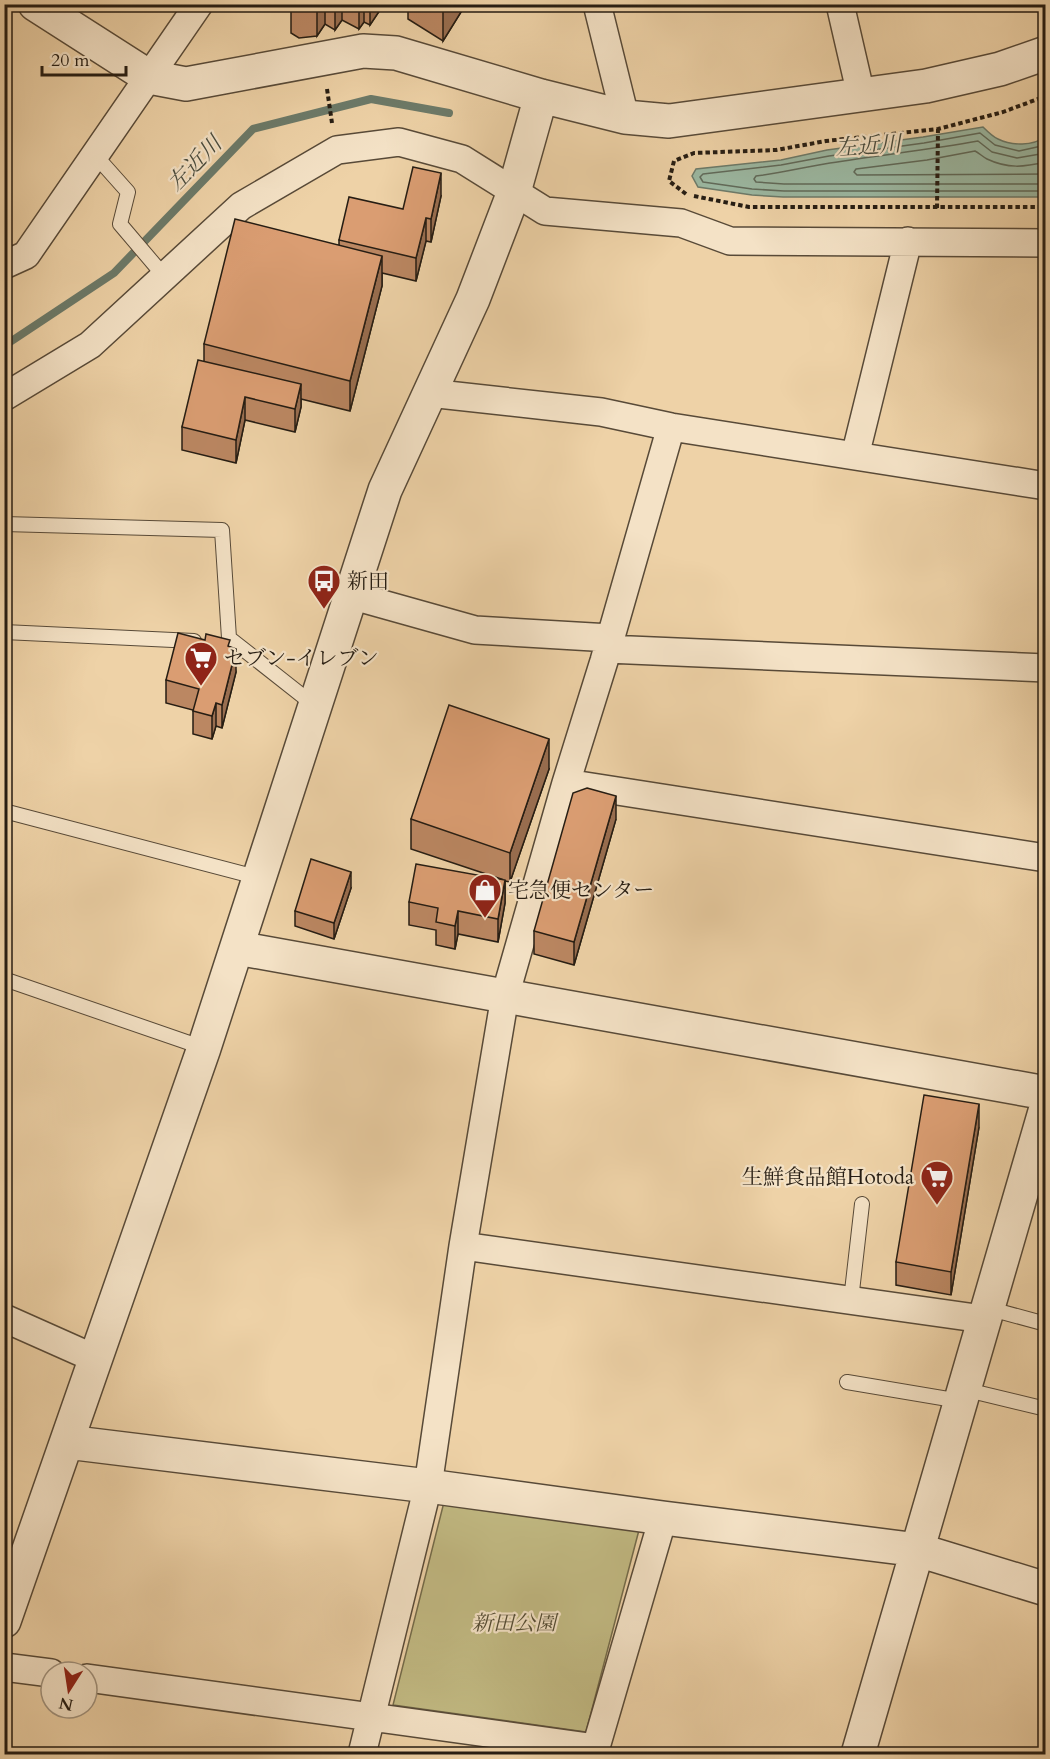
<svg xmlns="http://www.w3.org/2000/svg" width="1050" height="1759" font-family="Cardo,'Noto Serif JP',serif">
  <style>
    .green { fill: #c1b982; stroke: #746b4a; stroke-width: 1.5 }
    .water { fill: #9bb8a2; stroke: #6c7a69; stroke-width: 1.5 }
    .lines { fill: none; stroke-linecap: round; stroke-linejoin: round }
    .shore { stroke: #606a5a; stroke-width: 1.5 }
    .stream { stroke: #6c7a69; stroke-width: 8 }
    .service-casing { stroke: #584a38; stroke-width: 16 }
    .minor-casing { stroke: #584a38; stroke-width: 30 }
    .tertiary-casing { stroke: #584a38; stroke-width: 36 }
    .path { stroke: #261d13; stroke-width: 4; stroke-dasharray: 4.5 3; stroke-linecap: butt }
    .service { stroke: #f4e2c6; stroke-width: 14 }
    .minor { stroke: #f4e2c6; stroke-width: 27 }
    .tertiary { stroke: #f4e2c6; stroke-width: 33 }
    .wall { fill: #bb8762; stroke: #261d13; stroke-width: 1.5 }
    .shaded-wall { fill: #996e50; stroke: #261d13; stroke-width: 1.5 }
    .building { fill: #da9d72; stroke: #261d13; stroke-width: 1.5 }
    .labels { text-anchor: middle; stroke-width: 4.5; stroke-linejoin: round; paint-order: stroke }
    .poi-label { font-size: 21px; fill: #261d13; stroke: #f4e2c6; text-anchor: start }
    .park-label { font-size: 21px; font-style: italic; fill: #544c34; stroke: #f4e2c6 }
    .water-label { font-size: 22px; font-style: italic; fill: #494c3e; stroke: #f4e2c6 }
  </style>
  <rect width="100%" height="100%" fill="#eed2a7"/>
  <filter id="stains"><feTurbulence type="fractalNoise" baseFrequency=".00333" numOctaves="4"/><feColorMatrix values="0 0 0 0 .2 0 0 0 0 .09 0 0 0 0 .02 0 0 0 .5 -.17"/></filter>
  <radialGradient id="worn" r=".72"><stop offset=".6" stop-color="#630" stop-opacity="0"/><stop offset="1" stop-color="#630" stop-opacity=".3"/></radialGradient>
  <path class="green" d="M444 1502 639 1530 586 1732 393 1705Z"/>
  <path class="water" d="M983 127C987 131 993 137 998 139 1012 146 1033 146 1045 137V197H783L752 195 698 187 692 176 696 169 781 160 827 150 923 137Z"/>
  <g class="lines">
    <path class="shore" d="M1046 145 1019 151 995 145 980 133 924 143 829 156 781 165 703 174 700 177 703 182 752 189 784 191H1046
      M1046 153 1017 158 992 152 978 141C928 150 879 155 830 163 805 167 781 173 756 176L754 179 756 182 784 184H1046
      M1046 162C1024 167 1008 169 987 159 983 157 979 153 975 151L927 160 856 169 854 172 857 175 1046 174"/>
    <path class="stream" d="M4 346 114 273 253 129 371 99 449 113"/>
    <g class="service-casing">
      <path id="service" d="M95 155 128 192 120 224 165 277
        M4 524 222 530 229 638 314 705
        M4 632 194 641
        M4 811 260 878
        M4 979 204 1048
        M851 1300 862 1204
        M987 1308 1046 1324
        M847 1382 960 1401
        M963 1389 1046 1409"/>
    </g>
    <g class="minor-casing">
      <path id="minor" d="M597 4 625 117
        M840 4 861 95
        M4 265 26 255 199 4
        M429 393 601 412 671 427 1046 486
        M4 397 90 345 241 206 337 150 399 142 462 159 545 211 681 223 730 241 1046 243
        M855 456 908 241
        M350 595 475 630 610 638
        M607 649 1046 668
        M566 783 1046 858
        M463 1246 983 1319
        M4 1318 96 1359
        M4 1667 51 1673
        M87 1678 596 1748
        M362 1754 428 1486 463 1246 505 996 566 783 604 661 671 427
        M594 1754 663 1518"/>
    </g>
    <g class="tertiary-casing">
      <path id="tertiary" d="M35 4 149 77 186 84 363 51 396 53 541 96 625 117 669 121 926 86 1000 69 1046 53
        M237 948 1046 1093
        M67 1442 428 1486 663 1518 918 1550 1046 1589
        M4 1621 204 1048 385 490 473 299 514 192 541 96
        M858 1754 1046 1108"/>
    </g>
    <path class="path" d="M327 89 332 123
      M686 194 669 181 674 161 694 153 776 150 826 141 938 129 1003 112 1046 96
      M694 196 749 207H1046
      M937 208 938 129"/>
    <use href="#service" class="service"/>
    <use href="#minor" class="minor"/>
    <use href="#tertiary" class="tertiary"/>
  </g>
  <path class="wall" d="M291 4H384L370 25 364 22 359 29 342 20 335 30 325 24 317 36 299 38 291 33Z
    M408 4H466L443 41 408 19Z
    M441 196 431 242 426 241 416 281 382 273V286L350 411 301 399V407L295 432 245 420 236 463 182 450V427L204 361V344L339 245V240L403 209Z
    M230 647 236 672 222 728 216 726 212 739 193 734V710L166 703V680Z
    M549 769 510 882 505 881V903L498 942 458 934 455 949 436 945V930L409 925V902L501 879 411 849V819Z
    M616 819 574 965 534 954V931Z
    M351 888 334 939 295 926V911Z
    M979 1127 951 1295 896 1285V1262Z"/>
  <path class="shaded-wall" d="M317 4H325V24L317 36Z
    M335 4H342V20L335 30Z
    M359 4H364V22L359 29Z
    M370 4H384L370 25Z
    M443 4H466L443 41Z
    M441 173V196L431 242V219Z
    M426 218V241L416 281V258Z
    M382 256V286L350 411V381Z
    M301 384V407L295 432V409Z
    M245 397V420L236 463V440Z
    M236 649V672L222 728V705Z
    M216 703V726L212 739V716Z
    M549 739V769L510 882V853Z
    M616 796V819L574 965V942Z
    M351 872V888L334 939V923Z
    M505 880V903L498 942V919Z
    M458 911V934L455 949V926Z
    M979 1104V1127L951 1295V1272Z"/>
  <path class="building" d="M413 167 441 173 431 219 426 218 416 258 339 240 349 197 403 209Z
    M235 219 382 256 350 381 204 344Z
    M198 360 301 384 295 409 245 397 236 440 182 427Z
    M178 633 205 640 206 634 230 640 228 646 236 649 222 705 216 703 212 716 193 711 199 689 166 680Z
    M449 705 549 739 510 853 411 819Z
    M587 788 616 796 574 942 534 931 573 793Z
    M311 859 351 872 334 923 295 911Z
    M416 864 505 880 498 919 458 911 455 926 436 922 438 908 409 902Z
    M924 1095 979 1104 951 1272 896 1262Z"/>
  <defs>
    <g id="bus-pin" transform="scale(1.725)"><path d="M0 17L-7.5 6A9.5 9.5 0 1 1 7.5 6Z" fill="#8f2418" stroke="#f4e2c6"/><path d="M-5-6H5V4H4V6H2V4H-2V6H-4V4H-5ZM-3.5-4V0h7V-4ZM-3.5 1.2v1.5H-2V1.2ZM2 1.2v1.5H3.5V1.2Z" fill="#fff"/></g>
    <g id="supermarket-pin" transform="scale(1.725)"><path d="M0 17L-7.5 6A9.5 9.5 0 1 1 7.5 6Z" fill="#8f2418" stroke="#f4e2c6"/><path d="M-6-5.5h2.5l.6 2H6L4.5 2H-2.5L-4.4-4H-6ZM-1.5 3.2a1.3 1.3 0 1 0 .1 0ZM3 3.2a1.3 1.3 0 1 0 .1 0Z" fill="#fff"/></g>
    <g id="shop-pin" transform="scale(1.725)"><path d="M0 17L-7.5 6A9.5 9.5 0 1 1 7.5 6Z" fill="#8f2418" stroke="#f4e2c6"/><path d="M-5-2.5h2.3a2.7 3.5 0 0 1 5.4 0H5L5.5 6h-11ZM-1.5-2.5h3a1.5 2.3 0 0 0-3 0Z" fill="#fff"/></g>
  </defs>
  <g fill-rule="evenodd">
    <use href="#bus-pin" x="324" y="581"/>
    <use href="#supermarket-pin" x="201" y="658"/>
    <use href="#shop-pin" x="485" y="890"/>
    <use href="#supermarket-pin" x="937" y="1177"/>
  </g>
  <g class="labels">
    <g class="poi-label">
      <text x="347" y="588">新田</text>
      <text x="224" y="665">セブン-イレブン</text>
      <text x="508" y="897">宅急便センター</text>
      <text x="914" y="1184" text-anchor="end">生鮮食品館Hotoda</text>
    </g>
    <g class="park-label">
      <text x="514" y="1630">新田公園</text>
    </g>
    <g class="water-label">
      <text transform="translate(868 145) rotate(-4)" y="8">左近川</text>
      <text transform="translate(194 163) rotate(-46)" y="8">左近川</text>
    </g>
  </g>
  <rect width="1050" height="1759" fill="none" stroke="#eed2a7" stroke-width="24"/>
  <rect x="6" y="6" width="1038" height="1747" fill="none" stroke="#261d13" stroke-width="3"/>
  <rect x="12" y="12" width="1026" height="1735" fill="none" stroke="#261d13" stroke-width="1.5"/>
  <g transform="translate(69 1690) rotate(192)"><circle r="28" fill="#f4e2c6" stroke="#a2937e" stroke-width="1.5"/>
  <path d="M0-4.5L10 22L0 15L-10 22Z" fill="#8f2418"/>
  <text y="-9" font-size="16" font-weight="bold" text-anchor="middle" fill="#261d13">N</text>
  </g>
  <path d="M42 66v9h84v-9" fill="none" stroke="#261d13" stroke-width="3"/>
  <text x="51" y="66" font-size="18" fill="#261d13" stroke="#f4e2c6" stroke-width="4.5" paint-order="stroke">20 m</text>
  <rect width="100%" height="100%" filter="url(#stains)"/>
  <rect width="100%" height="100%" fill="url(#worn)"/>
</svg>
